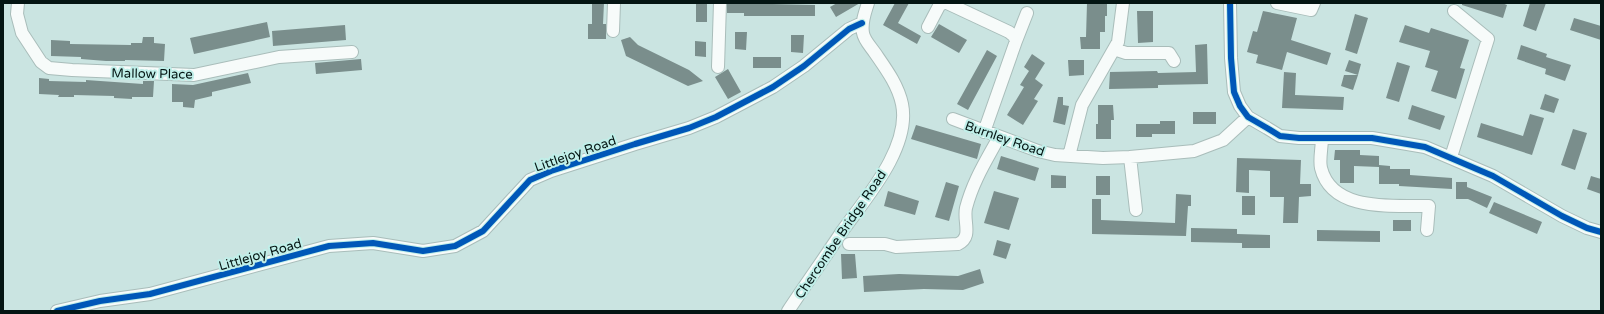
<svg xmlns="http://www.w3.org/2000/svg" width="1604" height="314" font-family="'Varela Round',sans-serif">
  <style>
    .building { fill: #7a8e8c }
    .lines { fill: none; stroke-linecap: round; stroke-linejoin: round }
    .street-casing { stroke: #a9bdba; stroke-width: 14 }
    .street { stroke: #f7fbfa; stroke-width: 12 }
    .cycleway-casing { stroke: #c0efe9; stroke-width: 8 }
    .cycleway { stroke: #0057b8; stroke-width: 6 }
    .labels { text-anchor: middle; stroke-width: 4; stroke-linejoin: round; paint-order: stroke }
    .street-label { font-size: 13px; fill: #041513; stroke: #c0efe9 }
  </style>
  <rect width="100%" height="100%" fill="#cae4e1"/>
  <path class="building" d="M592 3H604L603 24H606V39H588V24H592Z
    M696 3H707V22H696Z
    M727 3 815 5V16H744V13H727Z
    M837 3H860L836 17 830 7Z
    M895 3H909L898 23 921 36 917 44 883 25Z
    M1087 3H1107V16H1105V32H1100V49H1081L1080 37H1086Z
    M1462 3H1502L1507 5 1503 18 1462 5Z
    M1530 3H1546L1536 31 1523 26Z
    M1137 11H1153V42L1138 43Z
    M1263 11 1297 18 1291 40 1331 53 1327 65 1287 52 1282 70 1256 63 1258 55 1247 52 1253 31 1257 32Z
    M1355 14 1368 18 1357 54 1345 50Z
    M1574 18 1601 26V40L1570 30Z
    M267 22 270 37 194 54 190 38Z
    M939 24 967 40 959 53 931 37Z
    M345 25 346 40 273 46 272 31Z
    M1405 25 1429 33 1431 28 1469 40 1460 68 1465 69 1456 99 1431 91 1438 71 1425 67 1430 51 1399 42Z
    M735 32H747L746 50 735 49Z
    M791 35H804L803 53 791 52Z
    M143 37H154V43L165 44 164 61 125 60V61H106L81 59V57L51 56V40L70 41V44L131 45V43H142Z
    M630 37 638 45 689 70 703 81 688 86 626 56 621 40Z
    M695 41 706 42V57L695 56Z
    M1207 44 1208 84 1158 85V88L1109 89 1110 72 1157 71 1158 73 1196 72 1195 45Z
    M1521 45 1547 54 1546 57 1571 65 1565 81 1545 74 1546 69 1517 59Z
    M987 50 997 56 968 110 957 104Z
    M1032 54 1045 63 1035 79 1043 85 1034 99 1038 101 1023 125 1007 115 1024 87 1020 85 1029 71 1024 67Z
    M753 57H781V68H753Z
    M361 59 362 70 316 74 315 63Z
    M1068 60H1084V75L1069 76Z
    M1349 60 1361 64 1358 75 1345 71Z
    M1397 62 1410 66 1399 102 1386 98Z
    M728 69 741 92 728 99 715 77Z
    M1284 72 1296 73 1295 95 1344 97 1343 110 1282 108Z
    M248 73 251 83 212 92V96L195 100 194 108 183 107V102H172V84L193 85Z
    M1344 75H1358L1353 90 1341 86Z
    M39 78 49 79V81L86 82V80L143 84V81H154L153 97H132V99L114 98V96L74 95V97H58L59 95 39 94Z
    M1545 94 1559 99 1554 113 1540 109Z
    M1058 97H1063V105L1069 106 1065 125 1053 122Z
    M1098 105H1113L1114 120H1111V139H1096V124H1098Z
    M1412 105 1445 116 1440 130 1408 119Z
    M1193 112H1216V124H1193Z
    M1530 114 1544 118 1532 155 1477 137 1481 123 1523 136Z
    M1160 121H1175V134H1152V137H1136V124H1160Z
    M916 125 981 144 977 159 911 139Z
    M1573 129 1587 133 1575 170 1561 165Z
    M1335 150H1360V155L1379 156V167L1354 166V183H1340V160H1334Z
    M1001 156 1039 168 1035 181 997 169Z
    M1237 158 1301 160 1300 184H1311V196L1299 197 1298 223H1283L1284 197H1270V171L1249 170V193L1236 192Z
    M1379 165 1390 166V169H1410V175L1452 178V189L1399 186V184H1379Z
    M1051 175 1066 176V188H1051Z
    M1096 176H1110V195H1096Z
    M1591 176 1601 179V194L1587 189Z
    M946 182 959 186 949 221 935 217Z
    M1456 182H1467V187L1492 197 1487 208 1468 199H1456Z
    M888 191 919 201 915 215 884 206Z
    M994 191 1019 198 1009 230 984 223Z
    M1176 194 1191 195V206H1188L1186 236 1092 234V199H1101V220L1175 223Z
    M1242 196H1255V215H1242Z
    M1494 202 1542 222 1537 234 1489 213Z
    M1393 220H1411V231H1393Z
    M1191 228 1237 229V234L1270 235V248H1242V243L1191 242Z
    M1317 230 1380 231V242L1317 241Z
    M997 240 1011 244 1006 259 993 255Z
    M841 254H855L857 278 842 279Z
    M980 269 984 283 963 290 924 289 864 292 863 276 899 274 958 276Z"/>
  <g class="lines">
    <g class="street-casing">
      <path id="street" d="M18 3 17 14 22 33 41 62 49 68 72 70 194 75 279 57 352 52
        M947 3 1009 32 1014 36 1016 41 984 132
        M1230 3 1231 58 1234 92 1240 106 1248 117 1267 128 1280 136 1299 138H1372L1425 147 1493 176 1562 216 1587 228 1601 232
        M1277 3 1311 10 1314 3
        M928 27 939 6 943 3
        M613 31 614 3
        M1016 41 1027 13
        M1114 49 1126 53H1169L1174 61
        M718 67 720 3
        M953 119 1038 151 1055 155 1103 158 1130 157 1194 151 1223 140 1248 117
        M1322 138C1322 147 1319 160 1321 168 1332 213 1394 205 1429 206L1427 230
        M1069 156 1082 105 1118 42 1123 3
        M1130 157 1136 210
        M1451 157 1488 39 1454 11
        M849 244H885L896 247 958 244C973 237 963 222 966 208 973 181 986 161 999 137
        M57 311 100 301 150 294 329 246 373 243 423 251 455 246 483 231 530 180 551 171 635 144 689 128 716 117 773 87 804 66 849 29 862 23
        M788 311C806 284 825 257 843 230 866 198 911 147 902 104 898 85 886 69 875 53 871 47 864 40 863 33 861 22 865 13 868 3"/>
    </g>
    <use href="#street" class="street"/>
    <g class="cycleway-casing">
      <path id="cycleway" d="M1230 3 1231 58 1234 92 1240 106 1248 117 1267 128 1280 136 1299 138H1372L1425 147 1493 176 1562 216 1587 228 1601 232
        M57 311 100 301 150 294 329 246 373 243 423 251 455 246 483 231 530 180 551 171 635 144 689 128 716 117 773 87 804 66 849 29 862 23"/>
    </g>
    <use href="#cycleway" class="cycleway"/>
  </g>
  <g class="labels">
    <g class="street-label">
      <text transform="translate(152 73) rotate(1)" y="5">Mallow Place</text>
      <text transform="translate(1005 138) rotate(19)" y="5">Burnley Road</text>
      <text transform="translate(575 153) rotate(-19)" y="5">Littlejoy Road</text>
      <text transform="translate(840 234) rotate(-56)" y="5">Chercombe Bridge Road</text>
      <text transform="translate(260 254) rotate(-16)" y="5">Littlejoy Road</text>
    </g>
  </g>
  <rect width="1604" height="314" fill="none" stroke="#041513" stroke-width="8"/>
</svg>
